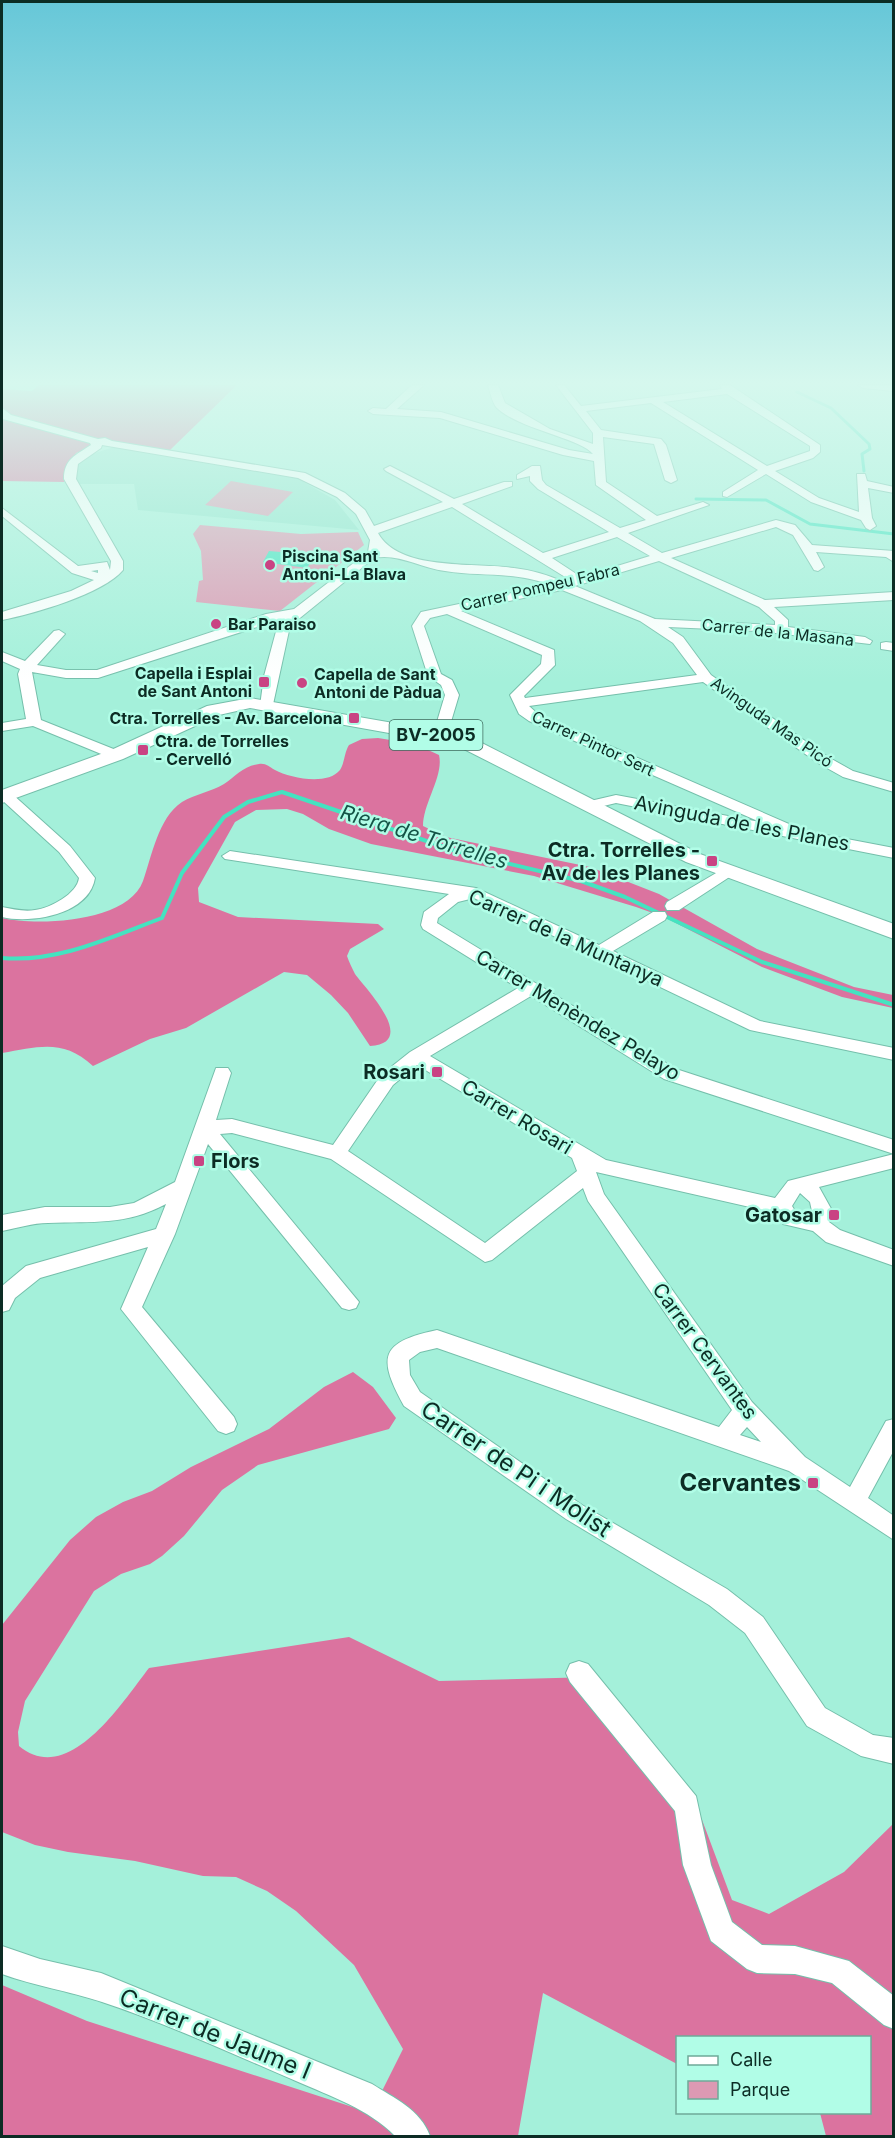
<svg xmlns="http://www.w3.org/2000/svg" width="895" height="2138" font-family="Inter,sans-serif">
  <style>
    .built { fill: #8fe5cd }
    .green { fill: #dc99b3 }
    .forest { fill: #db739f }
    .water { fill: #44e3c0 }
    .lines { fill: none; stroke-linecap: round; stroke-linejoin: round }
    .stream-far1 { stroke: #44e3c0; stroke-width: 3 }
    .stream { stroke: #44e3c0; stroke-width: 4 }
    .minor-casing { stroke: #75bfab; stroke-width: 2 }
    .major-casing { stroke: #75bfab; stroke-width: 2 }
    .minor { fill: #fff; fill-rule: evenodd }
    .major { fill: #fff; fill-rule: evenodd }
    .poi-dot { fill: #c94383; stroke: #b1fde7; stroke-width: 2 }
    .labels { text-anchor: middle; stroke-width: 5; stroke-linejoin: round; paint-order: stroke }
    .far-poi-label { font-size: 16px; font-weight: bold; fill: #0c2c24; stroke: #b1fde7; text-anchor: start }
    .far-street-label { font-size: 16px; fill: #0c2c24; stroke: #b1fde7 }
    .shield { fill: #b1fde7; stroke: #3e6b5e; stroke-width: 1.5 }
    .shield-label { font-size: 18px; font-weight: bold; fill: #0c2c24 }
    .street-label { font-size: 20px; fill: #0c2c24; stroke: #b1fde7 }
    .poi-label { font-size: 20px; font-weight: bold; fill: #0c2c24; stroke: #b1fde7; text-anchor: end }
    .water-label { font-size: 21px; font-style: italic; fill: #145446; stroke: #b1fde7 }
    .near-street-label { font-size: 24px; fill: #0c2c24; stroke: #b1fde7 }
    .near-poi-label { font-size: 24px; font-weight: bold; fill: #0c2c24; stroke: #b1fde7; text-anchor: end }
  </style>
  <rect width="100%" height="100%" fill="#a4f0da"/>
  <path class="built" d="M114 447 295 477 335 500 359 530 138 510 134 484H77L75 467 86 456Z"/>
  <path class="green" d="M231 481 293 492 268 516 205 505Z
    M200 525 301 534 358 532 364 545 280 611 196 602 199 581 203 580 201 551 193 534Z"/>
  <path class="forest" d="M39 385H237L169 451 113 441 76 453 64 482 2 481V389L32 391Z
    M378 738 415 744 439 755C444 776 423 803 423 826L446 837 590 867 659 894 757 949 854 987 893 995V1008L842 997 762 967 664 917 636 907 534 876 371 844 329 829 303 814 287 809 256 810 235 822 198 888 199 902 238 917 378 924 384 929 350 949 347 956C349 962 352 968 355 974 366 989 419 1043 370 1046L348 1013 331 995 307 975 284 972 186 1028 150 1039 93 1066C63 1038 38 1047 2 1053V918C36 926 128 923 143 881 152 856 158 818 182 802 195 794 211 792 224 784 236 776 243 766 259 764 266 763 269 767 275 770 290 778 327 786 340 770 345 762 344 753 349 745L362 739Z
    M353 1372 373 1387 396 1418 389 1429 258 1465 222 1490 184 1536 162 1556 150 1564 121 1574 94 1591 25 1701 18 1732 19 1746C69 1788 123 1701 149 1668L349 1637 439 1681 594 1677 695 1801 732 1900 769 1914 844 1872 893 1824V2136H826L820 2113 870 2112V2038H678L677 2064 543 1993 518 2136H2V1985L87 2021 371 2113 403 2049 354 1965 296 1911 267 1891 236 1877 203 1876 135 1861 68 1852 35 1845 2 1832V1625L70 1540 96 1517 123 1502 152 1491 191 1467 269 1429 324 1387Z"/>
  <path class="water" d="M269 551 315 555 307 568 263 562Z"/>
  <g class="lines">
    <path class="stream-far1" d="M797 392 831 408 869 444 870 449 862 454 864 471
      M696 499 766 500 810 524 894 534"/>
    <path class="stream" d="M2 958C58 963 111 937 162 918L182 873 224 817 248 802 282 792 456 851 581 881 625 897 762 962 894 1005"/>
    <g class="minor-casing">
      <path id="minor" d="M412 385H424L397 409 441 412 569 450 593 454C580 438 517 429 496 407 492 402 490 391 488 385H498L505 403 550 429 593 444V433L556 385H564L581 406 722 389 720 385H730L820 445V452L813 458 775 471 819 498 859 512 857 474H865L867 481 894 487V493L868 488 872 518 876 526 870 530 866 528 861 520 811 502 766 474 727 497 723 496V492L758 470 651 403 586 411 601 430 661 439 666 445 677 480 671 483 665 480 654 444 603 437 606 482 657 516 703 502 709 505 628 533 662 553 776 520 795 525 812 545 894 551V562L886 557 816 552 824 567 818 571 814 570 793 535 776 527 671 558 765 600 894 592V600L774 607 788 620V627L865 637 872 641 870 644 758 631 668 627 683 637 711 675 828 757 853 771 894 783V792L843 777 818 763 703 682 529 706 539 715 805 831 894 848V858L616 803 591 809 586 808 584 805 586 802 616 795 760 822 529 721 519 714 510 695 541 664 542 655 447 614 430 618 424 626 441 674 452 680 459 695 447 735 440 739 435 738 433 735 445 695 441 685 428 676 412 626 421 612 550 585C515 571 481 577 445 571 421 568 398 553 374 558L290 626 272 709 267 710 260 706 264 676 278 624 282 619 98 678H66L32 672 41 720 121 752 123 755 121 758H111L33 726 2 731V723L26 719 18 674 20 669 2 661V652L25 661 54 631 59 630 65 634 37 665 66 670H97L266 614 294 609 368 552 370 540 356 514 337 497 298 478 102 445 101 448 78 464 76 479 123 561V570C103 594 33 614 2 620V612L71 591 94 580 72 573 2 516V508L78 566 107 562 110 570 111 561 64 479C64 459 76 455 91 445L90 443 3 419 2 408 11 415 98 439 105 438 112 441 305 473 345 493 365 510 374 526 443 502 386 471 384 469 390 466 454 499 504 482H512V486L462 504 543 553 609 532 538 489 530 481V476L517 479V475L532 466H540L542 480 546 485 620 528 646 520 596 485 594 461 563 455 440 418 373 414 368 411 373 408 386 409ZM727 394 810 446V451L767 466 663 402ZM452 507 570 580 564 582C548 575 532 570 514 568 477 562 399 572 378 533ZM617 537 650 556 581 577 552 558ZM659 561 759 607 775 621V625L655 619 575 586ZM98 570V573L91 571ZM562 590 640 621 673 643 697 675 525 698 524 696 555 665 554 650 461 611Z
        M858 385H894V391L863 388Z
        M886 642 894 643V651L881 649V643Z
        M6 792 11 793 70 846 95 878C89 915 30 924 2 917V907C13 909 24 912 35 910 50 908 77 894 79 878L59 852 2 800V793Z
        M230 851 476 888 599 945 653 912H665L667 916 665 920 613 951 760 1021 894 1048V1060L750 1030 474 898 458 902 438 918 437 923 676 1069 894 1140V1154L664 1079 531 996 430 1056 606 1160 775 1198 788 1181 894 1154V1168L819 1187 834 1214 829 1222 840 1230 894 1250V1266L826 1242 813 1231 783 1224 776 1213 596 1172 604 1194 752 1402 805 1457 850 1487 886 1421 894 1419V1450L868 1498 894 1516V1540L789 1471 437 1348 420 1352 409 1360 410 1375 420 1392 582 1505 727 1589 763 1617 825 1708 873 1735 894 1738V1764L861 1756 807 1726 745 1633 709 1605 566 1519 404 1406C377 1357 380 1342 437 1330L719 1427 732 1410 588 1201 583 1188 492 1260 485 1262 331 1159 232 1133 220 1134 359 1302 356 1308 349 1310 342 1308 208 1144 175 1234 142 1307 234 1417 237 1424 234 1431 226 1434 218 1431 121 1309 148 1247 40 1278 15 1298 9 1310 2 1312V1286L26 1266 156 1229 166 1204C125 1226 93 1221 48 1223 33 1223 17 1228 2 1231V1215L45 1207H110L134 1203 175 1182 216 1068H228L231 1073 216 1120 232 1119 333 1145 381 1075 410 1052 518 988 423 929 421 925 424 912 449 894 225 859 222 856ZM417 1065 572 1158 577 1171 485 1243 348 1151 393 1085ZM800 1193 810 1202 813 1216 797 1214 792 1206ZM747 1427 761 1442 740 1435Z
        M728 866 734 868 736 871 734 874 679 910H667L665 906 667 902Z
        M579 1661 588 1664 696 1796 711 1865 732 1922 762 1945 795 1946 849 1961 894 1996V2029L884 2025 832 1983 795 1974 757 1973 747 1969 711 1941 683 1865 675 1811 570 1682 566 1673 570 1664Z
        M2 1946 40 1959 101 1973 372 2084C394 2098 421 2110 430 2136H395C369 2109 330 2096 296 2081 233 2054 168 2024 102 2002 69 1991 35 1986 2 1974Z"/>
    </g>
    <g class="major-casing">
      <path id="major" d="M250 698 468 736 700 854 894 924V939L686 862 456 745 250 708 219 715 123 759 2 803V790L109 751 207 706Z"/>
    </g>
    <use href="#minor" class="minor"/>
    <use href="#major" class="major"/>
  </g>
  <linearGradient id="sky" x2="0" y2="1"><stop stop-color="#66c7d8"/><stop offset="0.56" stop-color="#d6f8ee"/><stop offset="1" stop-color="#d6f8ee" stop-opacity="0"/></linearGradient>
  <rect width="895" height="684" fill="url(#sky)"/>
  <g class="poi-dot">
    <circle cx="270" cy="565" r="6"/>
    <circle cx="216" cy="624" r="6"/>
    <rect x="258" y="676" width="12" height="12" rx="3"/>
    <circle cx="302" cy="683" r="6"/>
    <rect x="348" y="712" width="12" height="12" rx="3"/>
    <rect x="137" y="744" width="12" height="12" rx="3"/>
    <rect x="706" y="855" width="12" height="12" rx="3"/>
    <rect x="431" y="1066" width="12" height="12" rx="3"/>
    <rect x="193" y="1155" width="12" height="12" rx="3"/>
    <rect x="828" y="1209" width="12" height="12" rx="3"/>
    <rect x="807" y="1477" width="12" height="12" rx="3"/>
  </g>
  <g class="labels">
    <g class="far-poi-label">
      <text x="282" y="562">Piscina Sant<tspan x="282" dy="18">Antoni-La Blava</tspan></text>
      <text x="228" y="630">Bar Paraiso</text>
      <text x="252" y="679" text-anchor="end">Capella i Esplai<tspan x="252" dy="18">de Sant Antoni</tspan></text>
      <text x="314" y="680">Capella de Sant<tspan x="314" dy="18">Antoni de Pàdua</tspan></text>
      <text x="342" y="724" text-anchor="end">Ctra. Torrelles - Av. Barcelona</text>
      <text x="155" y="747">Ctra. de Torrelles<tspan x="155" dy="18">- Cervelló</tspan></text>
    </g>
    <g class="far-street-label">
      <text transform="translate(540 587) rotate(-13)" y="6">Carrer Pompeu Fabra</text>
      <text transform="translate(778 632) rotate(6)" y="6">Carrer de la Masana</text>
      <text transform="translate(772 722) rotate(35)" y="6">Avinguda Mas Picó</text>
      <text transform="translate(593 743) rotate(25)" y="6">Carrer Pintor Sert</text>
    </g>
    <rect class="shield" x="389.5" y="720" width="93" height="30" rx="4.5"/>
    <g class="shield-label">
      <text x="436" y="741">BV-2005</text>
    </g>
    <g class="street-label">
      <text transform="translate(742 823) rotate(11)" y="7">Avinguda de les Planes</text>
      <text transform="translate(566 938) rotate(24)" y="7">Carrer de la Muntanya</text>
      <text transform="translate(578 1015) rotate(31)" y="7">Carrer Menèndez Pelayo</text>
      <text transform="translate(517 1117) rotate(31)" y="7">Carrer Rosari</text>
      <text transform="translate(705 1351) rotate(54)" y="7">Carrer Cervantes</text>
    </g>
    <g class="poi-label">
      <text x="700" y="857">Ctra. Torrelles -<tspan x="700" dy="23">Av de les Planes</tspan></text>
      <text x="425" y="1079">Rosari</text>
      <text x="211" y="1168" text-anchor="start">Flors</text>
      <text x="822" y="1222">Gatosar</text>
    </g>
    <g class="water-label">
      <text transform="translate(424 837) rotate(17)" y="7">Riera de Torrelles</text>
    </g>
    <g class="near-street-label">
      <text transform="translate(516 1469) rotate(34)" y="8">Carrer de Pi i Molist</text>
      <text transform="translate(215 2034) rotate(22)" y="8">Carrer de Jaume I</text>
    </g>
    <g class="near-poi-label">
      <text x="801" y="1491">Cervantes</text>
    </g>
  </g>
  <rect width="895" height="2138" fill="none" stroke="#0c2c24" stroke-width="6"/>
  <rect x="676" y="2036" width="195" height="78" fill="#b1fde7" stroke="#6fa999" stroke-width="1.5"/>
  <rect x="688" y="2056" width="30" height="9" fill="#ffffff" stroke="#6fa999" stroke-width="1.5"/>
  <text x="730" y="2066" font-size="18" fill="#0c2c24">Calle</text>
  <rect x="688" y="2081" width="30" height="18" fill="#dc99b3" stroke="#6fa999" stroke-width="1.5"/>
  <text x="730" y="2096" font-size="18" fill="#0c2c24">Parque</text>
</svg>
